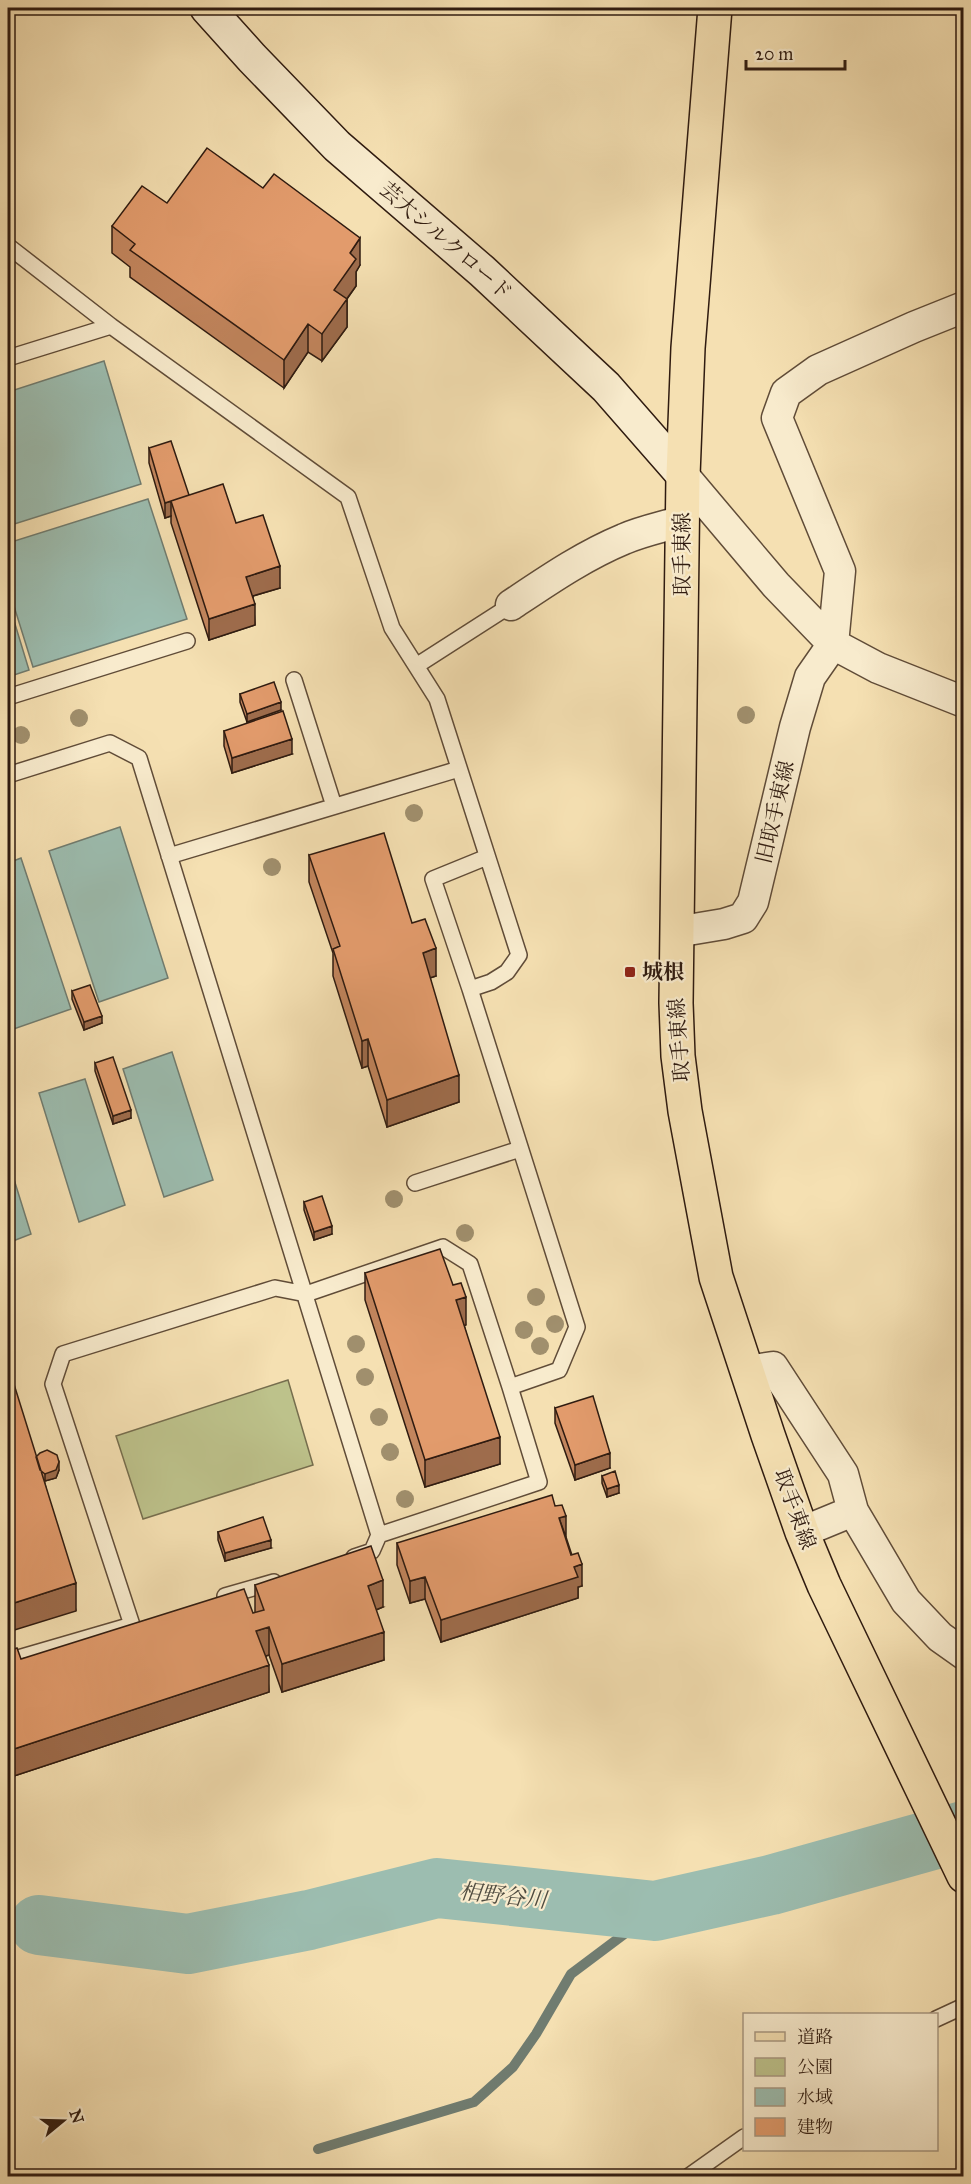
<svg xmlns="http://www.w3.org/2000/svg" width="971" height="2184" font-family="'IM FELL Great Primer','Noto Serif JP',serif">
  <style>
    .green { fill: #bdc28b; stroke: #766e4e; stroke-width: 1.5 }
    .water { fill: #9cbdb0; stroke: #707c70; stroke-width: 1.5 }
    .lines { fill: none; stroke-linecap: round; stroke-linejoin: round }
    .stream { stroke: #707c70; stroke-width: 10 }
    .river { stroke: #9cbdb0; stroke-width: 60 }
    .lane-casing { stroke: #604c38; stroke-width: 18 }
    .street-casing { stroke: #604c38; stroke-width: 33 }
    .secondary-casing { stroke: #2f1b10; stroke-width: 36 }
    .primary-casing { stroke: #2f1b10; stroke-width: 36 }
    .lane { stroke: #f8ebcd; stroke-width: 15 }
    .street { stroke: #f8ebcd; stroke-width: 30 }
    .secondary { stroke: #f8ebcd; stroke-width: 33 }
    .primary { stroke: #f5e0b2; stroke-width: 33 }
    .tree { fill: #a08f6d }
    .wall { fill: #c2855d; stroke: #2f1b10; stroke-width: 1.5 }
    .shaded-wall { fill: #9e6c4c; stroke: #2f1b10; stroke-width: 1.5 }
    .building { fill: #e29b6c; stroke: #2f1b10; stroke-width: 1.5 }
    .poi-dot { fill: #8f2418; stroke: #f8ebcd; stroke-width: 2 }
    .labels { text-anchor: middle; stroke-width: 4.5; stroke-linejoin: round; paint-order: stroke }
    .street-label { font-size: 21px; fill: #2f1b10; stroke: #f8ebcd }
    .poi-label { font-size: 21px; font-weight: bold; fill: #2f1b10; stroke: #f8ebcd; text-anchor: start }
    .water-label { font-size: 22px; font-style: italic; fill: #504c40; stroke: #f8ebcd }
  </style>
  <rect width="100%" height="100%" fill="#f5e0b2"/>
  <filter id="stains"><feTurbulence type="fractalNoise" baseFrequency=".00333" numOctaves="4"/><feColorMatrix values="0 0 0 0 .2 0 0 0 0 .09 0 0 0 0 .02 0 0 0 .5 -.17"/></filter>
  <radialGradient id="worn" r=".72"><stop offset=".6" stop-color="#630" stop-opacity="0"/><stop offset="1" stop-color="#630" stop-opacity=".3"/></radialGradient>
  <path class="green" d="M288 1380 313 1465 143 1519 116 1436Z"/>
  <path class="water" d="M104 361 141 484 8 526V392Z
    M148 499 187 619 33 667 8 587V543Z
    M8 601 29 670 8 677Z
    M120 827 168 978 99 1002 49 851Z
    M21 858 71 1009 8 1031V863Z
    M172 1052 213 1180 164 1197 123 1069Z
    M85 1079 125 1205 79 1222 39 1093Z
    M8 1160 31 1234 8 1243Z"/>
  <g class="lines">
    <path class="stream" d="M318 2149 474 2102 513 2067 536 2034 571 1974 655 1911"/>
    <path class="river" d="M39 1925 188 1944 309 1920 437 1888 655 1911 771 1885 964 1831"/>
    <g class="lane-casing">
      <path id="lane" d="M8 246 111 326 348 497 392 628 437 699 519 955 507 972 491 982 470 989 577 1327 559 1370 510 1387
        M8 358 111 326
        M416 666 511 605
        M294 680 334 806
        M8 697 187 641
        M8 775 110 743 139 758 379 1535 372 1551 354 1557
        M169 856 459 769
        M470 989 433 879 487 857
        M415 1183 520 1149
        M225 1596 274 1582
        M132 1625 53 1384 63 1354 275 1288 306 1294 443 1247 470 1264 510 1387 539 1482 379 1535
        M8 1661 125 1627
        M936 2019 964 2006
        M689 2176 744 2137"/>
    </g>
    <g class="street-casing">
      <path id="street" d="M683 475 776 585 833 644 878 668 964 702
        M511 605C547 581 583 556 624 539 642 531 663 527 682 521
        M676 932 724 924 743 918 753 902 795 727 810 677 833 644 840 571 777 418 786 393 818 370 914 327 964 307
        M747 1371 773 1367 843 1474 853 1511 906 1601 940 1637 964 1654
        M802 1532 853 1511"/>
    </g>
    <g class="secondary-casing">
      <path id="secondary" d="M207 8 252 58 337 146 482 271 606 387 683 475"/>
    </g>
    <g class="primary-casing">
      <path id="primary" d="M715 8 688 348 683 475 676 1003 678 1056 685 1111 716 1277 768 1435 802 1532 824 1585 964 1876"/>
    </g>
    <use href="#lane" class="lane"/>
    <use href="#street" class="street"/>
    <use href="#secondary" class="secondary"/>
    <use href="#primary" class="primary"/>
  </g>
  <g class="tree">
    <circle cx="746" cy="715" r="9"/>
    <circle cx="79" cy="718" r="9"/>
    <circle cx="21" cy="735" r="9"/>
    <circle cx="414" cy="813" r="9"/>
    <circle cx="272" cy="867" r="9"/>
    <circle cx="394" cy="1199" r="9"/>
    <circle cx="465" cy="1233" r="9"/>
    <circle cx="536" cy="1297" r="9"/>
    <circle cx="555" cy="1324" r="9"/>
    <circle cx="524" cy="1330" r="9"/>
    <circle cx="356" cy="1344" r="9"/>
    <circle cx="540" cy="1346" r="9"/>
    <circle cx="365" cy="1377" r="9"/>
    <circle cx="379" cy="1417" r="9"/>
    <circle cx="390" cy="1452" r="9"/>
    <circle cx="405" cy="1499" r="9"/>
  </g>
  <path class="wall" d="M263 188 360 265 356 272V286L347 299V327L322 361 308 352 284 388 130 277V267L112 253V226L167 203Z
    M149 448 189 495 236 523 280 588 253 596 255 625 209 640 171 523V516L165 518 149 463Z
    M240 694 281 710 247 722 240 702Z
    M224 731 292 754 232 773 224 746Z
    M309 855 412 923 436 976 430 978 459 1102 387 1127 368 1066 362 1068 333 976V953L309 882Z
    M72 991 102 1023 84 1030 72 999Z
    M95 1063 131 1118 113 1124 95 1071Z
    M304 1202 332 1234 314 1240 304 1210Z
    M365 1273 466 1325H464L500 1464 425 1487 365 1300Z
    M555 1408 610 1468 575 1480 555 1423Z
    M36 1457 59 1470 56 1478 45 1481 44 1480 76 1611Z
    M602 1476 619 1493 607 1497 602 1483Z
    M218 1532 271 1548 225 1561 218 1540Z
    M566 1537 582 1586 578 1587V1598L441 1642 425 1599 410 1603 397 1565V1543Z
    M255 1585 383 1607 376 1610 384 1660 282 1692 269 1655 266 1656 269 1692 8 1778V1651L21 1659 253 1613H255Z"/>
  <path class="shaded-wall" d="M360 238V265L356 272V286L343 304 347 299V327L322 361V334L334 290 350 253Z
    M308 324V352L284 388V360Z
    M171 501V516L165 518V503Z
    M280 566V588L246 598V577Z
    M255 604V625L209 640V619Z
    M281 702V710L247 722V714Z
    M292 739V754L232 773V758Z
    M436 948V976L423 980V953Z
    M102 1016V1023L84 1030V1022Z
    M368 1039V1066L362 1068V1041Z
    M459 1075V1102L387 1127V1100Z
    M131 1110V1118L113 1124V1116Z
    M332 1226V1234L314 1240V1232Z
    M466 1297V1325L456 1328V1300Z
    M500 1437V1464L425 1487V1460Z
    M610 1453V1468L575 1480V1465Z
    M59 1462V1470L56 1478 45 1481V1474Z
    M619 1485V1493L607 1497V1489Z
    M566 1516V1537L559 1518Z
    M271 1540V1548L225 1561V1553Z
    M582 1564V1586L578 1587V1598L441 1642V1620L574 1567Z
    M425 1577V1599L410 1603V1581Z
    M383 1580V1607L368 1613V1586Z
    M76 1583V1611L8 1632V1605Z
    M269 1627V1655L256 1659V1631Z
    M384 1632V1660L282 1692V1664Z
    M269 1665V1692L8 1778V1751Z"/>
  <path class="building" d="M207 148 263 188 274 174 360 238 350 253 356 259 334 290 347 299 322 334 308 324 284 360 130 250 135 244 112 226 142 186 167 203Z
    M171 441 189 495 165 503 149 448Z
    M223 484 236 523 263 515 280 566 246 577 255 604 209 619 171 501Z
    M274 682 281 702 247 714 240 694Z
    M283 711 292 739 232 758 224 731Z
    M384 833 412 923 425 919 436 948 423 953 459 1075 387 1100 368 1039 362 1041 333 949 340 946 309 855Z
    M90 985 102 1016 84 1022 72 991Z
    M113 1057 131 1110 113 1116 95 1063Z
    M322 1196 332 1226 314 1232 304 1202Z
    M440 1249 453 1285 461 1283 466 1297 456 1300 500 1437 425 1460 365 1273Z
    M8 1365 76 1583 8 1605Z
    M593 1396 610 1453 575 1465 555 1408Z
    M47 1450 57 1455 59 1462 56 1470 45 1474 40 1470 36 1457 40 1453Z
    M615 1471 619 1485 607 1489 602 1476Z
    M552 1495 555 1506 562 1505 566 1516 559 1518 571 1555 578 1553 582 1564 574 1567 578 1577 441 1620 425 1577 410 1581 397 1543Z
    M263 1517 271 1540 225 1553 218 1532Z
    M371 1546 383 1580 368 1586 384 1632 282 1664 269 1627 256 1631 269 1665 8 1751V1651L17 1648 21 1659 244 1589 253 1613 264 1610 255 1585Z"/>
  <rect class="poi-dot" x="624" y="966" width="12" height="12" rx="3"/>
  <g class="labels">
    <g class="street-label">
      <text transform="translate(446 241) rotate(41)" y="7">芸大シルクロード</text>
      <text transform="translate(682 554) rotate(-90)" y="7">取手東線</text>
      <text transform="translate(775 812) rotate(-77)" y="7">旧取手東線</text>
      <text transform="translate(679 1040) rotate(-94)" y="7">取手東線</text>
      <text transform="translate(795 1509) rotate(70)" y="7">取手東線</text>
    </g>
    <g class="poi-label">
      <text x="642" y="979">城根</text>
    </g>
    <g class="water-label">
      <text transform="translate(503 1895) rotate(6)" y="8">相野谷川</text>
    </g>
  </g>
  <rect width="971" height="2184" fill="none" stroke="#f5e0b2" stroke-width="30"/>
  <rect x="9" y="9" width="953" height="2166" fill="none" stroke="#2f1b10" stroke-width="3"/>
  <rect x="15" y="15" width="941" height="2154" fill="none" stroke="#2f1b10" stroke-width="1.5"/>
  <rect x="743" y="2013" width="195" height="138" fill="#f8ebcd" stroke="#a89881" stroke-width="1.5"/>
  <rect x="755" y="2032" width="30" height="9" fill="#f5e0b2" stroke="#a89881" stroke-width="1.5"/>
  <text x="797" y="2043" font-size="18" fill="#2f1b10">道路</text>
  <rect x="755" y="2058" width="30" height="18" fill="#bdc28b" stroke="#a89881" stroke-width="1.5"/>
  <text x="797" y="2073" font-size="18" fill="#2f1b10">公園</text>
  <rect x="755" y="2088" width="30" height="18" fill="#9cbdb0" stroke="#a89881" stroke-width="1.5"/>
  <text x="797" y="2103" font-size="18" fill="#2f1b10">水域</text>
  <rect x="755" y="2118" width="30" height="18" fill="#e29b6c" stroke="#a89881" stroke-width="1.5"/>
  <text x="797" y="2133" font-size="18" fill="#2f1b10">建物</text>
  <g transform="translate(63 2121) rotate(71)" stroke="#f8ebcd" stroke-width="4.5" paint-order="stroke">
  <path d="M0-4.5L10 22L0 15L-10 22Z" fill="#2f1b10"/>
  <text y="-9" font-size="16" font-weight="bold" text-anchor="middle" fill="#2f1b10">N</text>
  </g>
  <path d="M746 60v9h99v-9" fill="none" stroke="#2f1b10" stroke-width="3"/>
  <text x="755" y="60" font-size="18" fill="#2f1b10" stroke="#f8ebcd" stroke-width="4.5" paint-order="stroke">20 m</text>
  <rect width="100%" height="100%" filter="url(#stains)"/>
  <rect width="100%" height="100%" fill="url(#worn)"/>
</svg>
